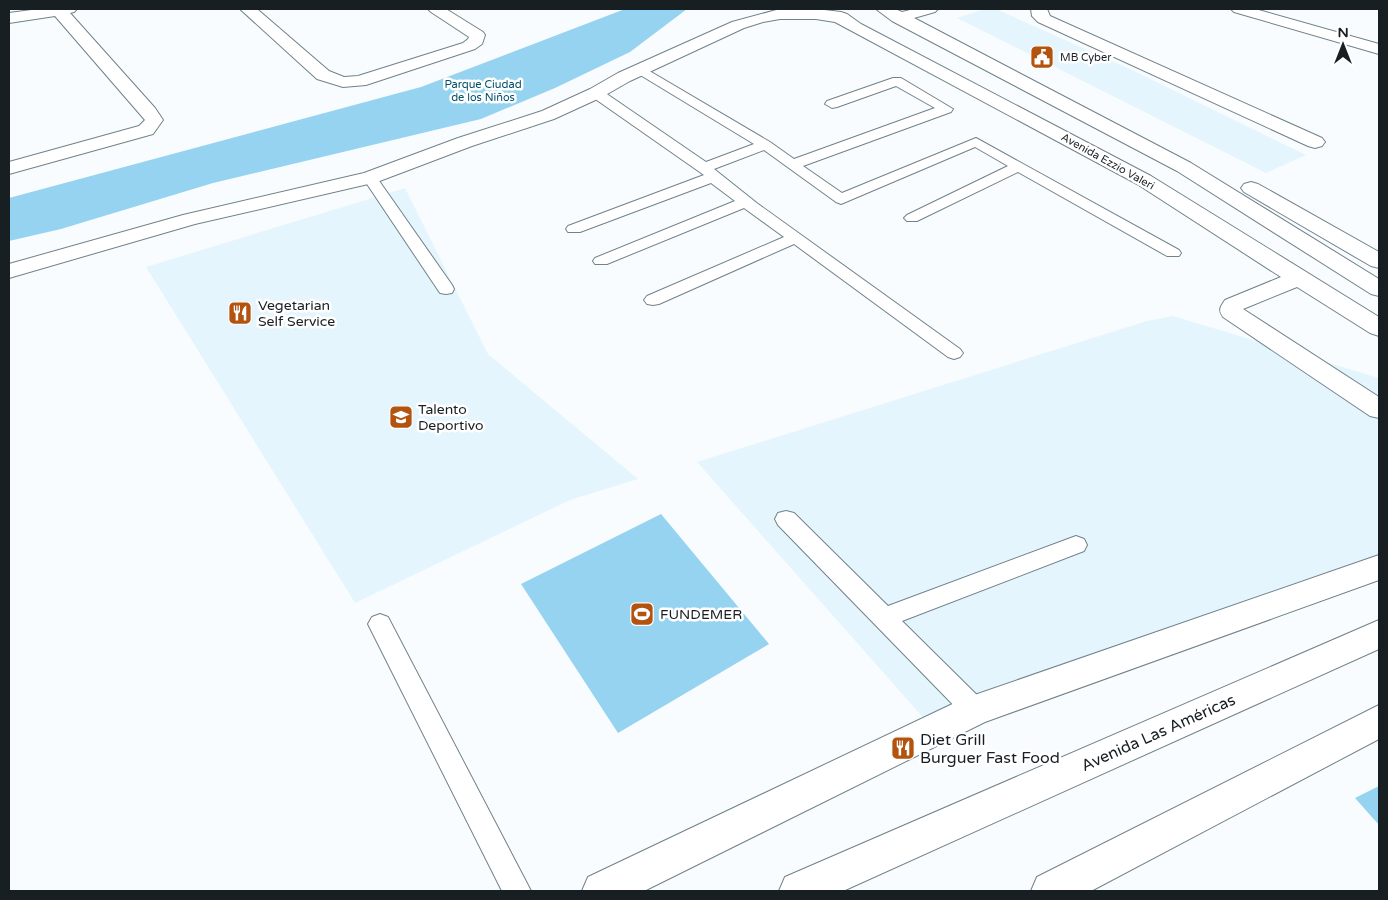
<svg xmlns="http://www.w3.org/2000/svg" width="1388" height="900" font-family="'Varela Round',sans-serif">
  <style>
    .built { fill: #e5f5fd }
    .green { fill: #96d3f0 }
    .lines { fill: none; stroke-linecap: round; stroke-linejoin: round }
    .service-casing { stroke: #71828a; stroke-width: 2 }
    .minor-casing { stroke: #71828a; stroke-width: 2 }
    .tertiary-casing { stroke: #71828a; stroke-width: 2 }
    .service { fill: #fff; fill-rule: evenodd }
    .minor { fill: #fff; fill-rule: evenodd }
    .tertiary { fill: #fff; fill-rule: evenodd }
    .labels { text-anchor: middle; stroke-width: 5; stroke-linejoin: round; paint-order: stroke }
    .far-poi-label { font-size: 11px; fill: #181f22; stroke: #fff; text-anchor: start }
    .far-park-label { font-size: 11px; fill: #004f68; stroke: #fff }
    .far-street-label { font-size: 11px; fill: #181f22; stroke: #fff }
    .poi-label { font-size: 14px; fill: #181f22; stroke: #fff; text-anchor: start }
    .near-street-label { font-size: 16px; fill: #181f22; stroke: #fff }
    .near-poi-label { font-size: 16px; fill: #181f22; stroke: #fff; text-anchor: start }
  </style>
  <rect width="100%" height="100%" fill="#f8fcfe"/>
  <path class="built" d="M984 9H996L1130 69 1306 155 1266 173 957 18Z
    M405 188 488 354 638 479 570 500 355 603 146 267Z
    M1173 316 1379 378V557L943 740 697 462 1147 321Z"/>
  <path class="green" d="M625 9H687L630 52 555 88 481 119 213 183 61 229 9 241V198L421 87Z
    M661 514 769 644 618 733 521 584Z
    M1379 786V825L1355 798Z"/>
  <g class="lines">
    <g class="service-casing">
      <path id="service" d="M641 66 770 142 794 159 935 108 896 86 837 107 832 108 825 104 827 101 893 78H901L953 109 951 112 803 166 842 193 976 138 1179 250 1181 253 1179 256H1167L1018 172 917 221H907L904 218 907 215 1008 166 975 147 841 204 836 202 764 150 714 169 758 204 960 349 963 353 960 357 954 359 948 357 794 244 659 304 653 305 647 304 644 300 647 296 784 237 744 208 607 264H595L593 261 595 258 735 201 711 183 580 232H568L566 229 568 226 704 175 591 96 590 93 591 90H601L706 162 754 144 637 73 635 70 637 67Z
        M370 174 375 175 452 285 454 289 452 293 446 294 440 293 363 178 365 175Z
        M786 511 794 513 888 606 1076 536 1084 539 1087 545 1084 551 902 621 984 702 988 710 984 718 975 722 966 718 778 525 775 519 778 513Z
        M380 614 388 617 531 891H502L368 624 372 617Z"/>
    </g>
    <g class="minor-casing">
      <path id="minor" d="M39 9H77L74 12 70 13 155 108 163 120 153 134 9 174V162L139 126 145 120 55 16 9 23V13Z
        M240 9H257L329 71 344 77 358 76 463 43 468 39 469 37 431 12 428 9H446L483 32 485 35 482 44 475 49 366 85 343 87 317 79Z
        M780 9H816L841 12 847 14 861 24 1151 176 1379 317V336L1370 333 1297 287 1243 309 1379 397V418L1370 416 1223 317C1218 310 1220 307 1225 300L1281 277 1137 184 835 22 816 19H780L763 22 744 28 630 81 602 97 554 119 472 146 377 182 195 224 9 278V264L183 215 364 173 458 138 542 111 590 89 618 73 732 22Z
        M876 9H895L902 12 914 9H938L935 12 914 18 1191 163 1379 279V296L1371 294 1177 171 892 21Z
        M1031 9H1047L1050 16 1322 138 1325 142 1322 146 1315 148 1308 146 1038 22 1032 16Z
        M1231 9H1255L1379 44V54L1234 12Z
        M1251 182 1258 184 1379 252V268L1371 266 1244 192 1241 188 1244 184Z
        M1379 555V580L985 722 644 891H582L588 877 963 699Z"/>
    </g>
    <g class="tertiary-casing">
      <path id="tertiary" d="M1379 620V649L843 891H779L785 877Z
        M1379 705V739L1091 891H1031L1037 877Z"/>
    </g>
    <use href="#service" class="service"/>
    <use href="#minor" class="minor"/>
    <use href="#tertiary" class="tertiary"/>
  </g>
  <defs>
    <g id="civic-square" transform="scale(1.25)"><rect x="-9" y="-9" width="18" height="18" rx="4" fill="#b35310" stroke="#fff"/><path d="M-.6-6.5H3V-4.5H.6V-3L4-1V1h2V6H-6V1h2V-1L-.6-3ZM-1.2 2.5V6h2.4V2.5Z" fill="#fff"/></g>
    <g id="restaurant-square" transform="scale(1.25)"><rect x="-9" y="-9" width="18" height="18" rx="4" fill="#b35310" stroke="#fff"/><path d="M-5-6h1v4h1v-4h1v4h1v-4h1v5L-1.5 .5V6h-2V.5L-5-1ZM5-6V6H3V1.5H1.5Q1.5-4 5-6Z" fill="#fff"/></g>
    <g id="university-square" transform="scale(1.25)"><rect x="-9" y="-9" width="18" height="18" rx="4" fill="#b35310" stroke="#fff"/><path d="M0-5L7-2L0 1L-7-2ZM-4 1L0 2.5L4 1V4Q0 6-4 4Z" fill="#fff"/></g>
    <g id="stadium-square" transform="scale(1.25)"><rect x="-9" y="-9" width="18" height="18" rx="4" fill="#b35310" stroke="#fff"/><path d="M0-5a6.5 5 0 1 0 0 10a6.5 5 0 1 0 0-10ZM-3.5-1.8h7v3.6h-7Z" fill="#fff"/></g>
  </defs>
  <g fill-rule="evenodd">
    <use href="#civic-square" x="1042" y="57"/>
    <use href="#restaurant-square" x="240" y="313"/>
    <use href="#university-square" x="401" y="417"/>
    <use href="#stadium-square" x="642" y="614"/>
    <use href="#restaurant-square" x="903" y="748"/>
  </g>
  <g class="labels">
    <g class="far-poi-label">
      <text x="1060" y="61">MB Cyber</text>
    </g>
    <g class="far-park-label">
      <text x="483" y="88">Parque Ciudad<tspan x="483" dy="13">de los Niños</tspan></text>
    </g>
    <g class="far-street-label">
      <text transform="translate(1108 161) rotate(29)" y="4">Avenida Ezzio Valeri</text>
    </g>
    <g class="poi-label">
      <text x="258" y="310">Vegetarian<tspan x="258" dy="16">Self Service</tspan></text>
      <text x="418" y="414">Talento<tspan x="418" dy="16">Deportivo</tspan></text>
      <text x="660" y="619">FUNDEMER</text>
    </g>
    <g class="near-street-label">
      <text transform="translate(1158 732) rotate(-24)" y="6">Avenida Las Américas</text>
    </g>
    <g class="near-poi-label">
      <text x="920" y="745">Diet Grill<tspan x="920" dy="18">Burguer Fast Food</tspan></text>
    </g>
  </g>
  <rect width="1388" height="900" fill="none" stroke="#181f22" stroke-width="20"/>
  <g transform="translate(1343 45)" stroke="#ffffff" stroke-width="4" paint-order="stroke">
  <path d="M0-4L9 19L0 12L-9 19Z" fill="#181f22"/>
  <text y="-8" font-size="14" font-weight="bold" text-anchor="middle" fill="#181f22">N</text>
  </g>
</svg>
